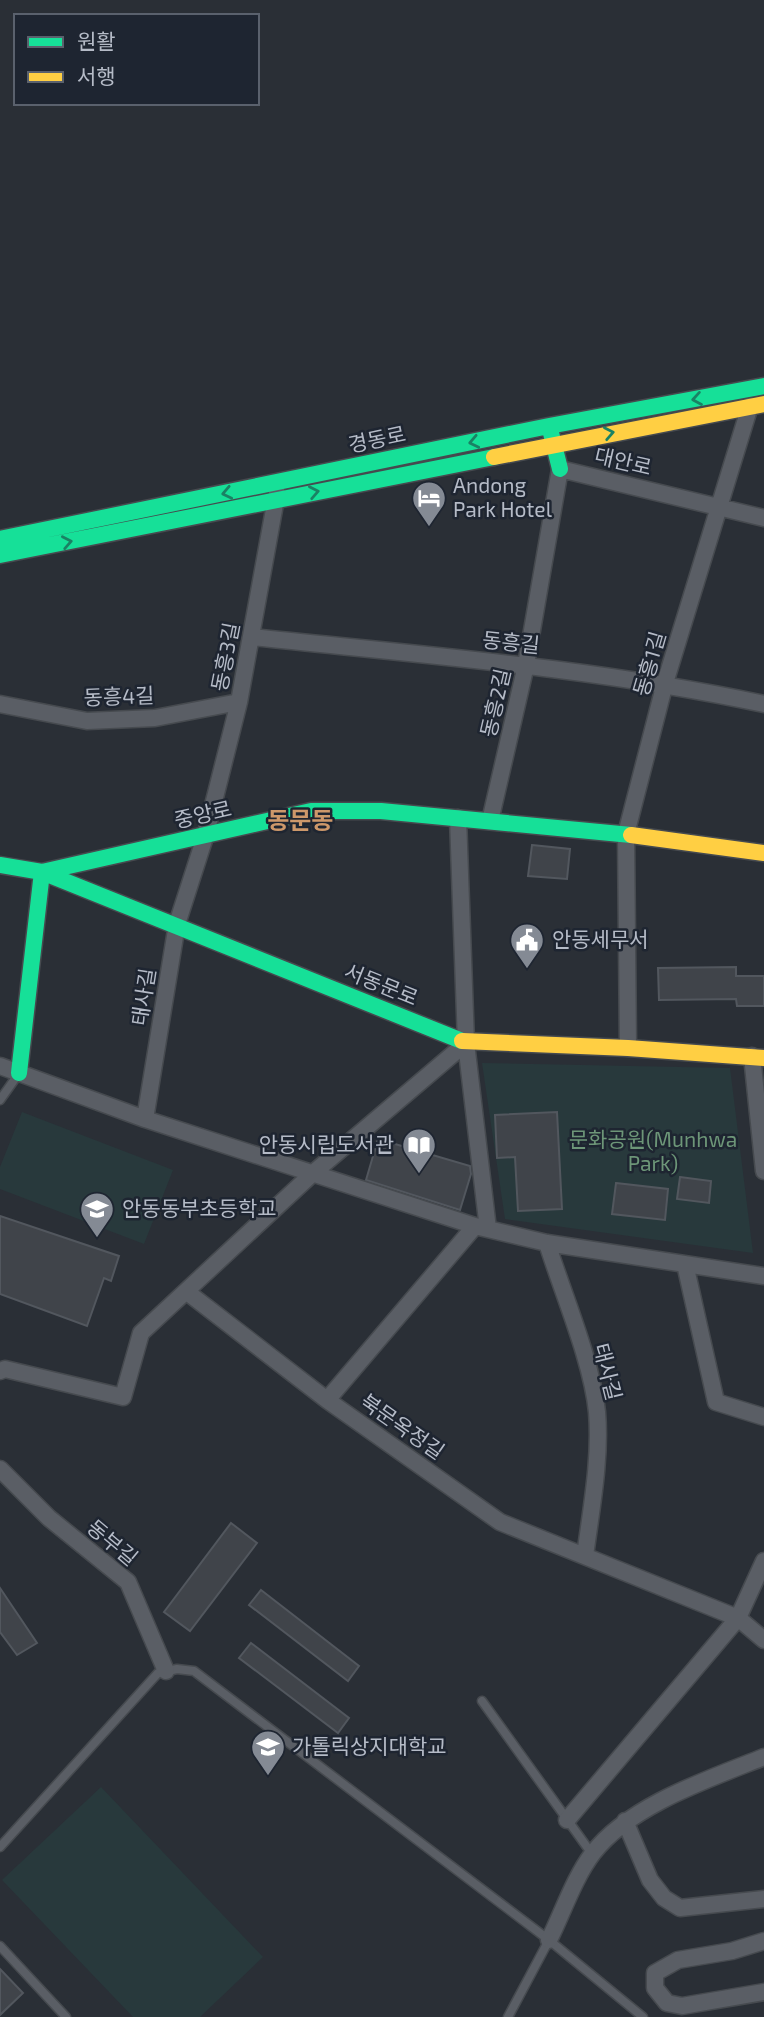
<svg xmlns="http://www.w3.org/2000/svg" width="764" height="2017" font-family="'Exo 2','Noto Sans KR',sans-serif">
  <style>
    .green { fill: #28393c }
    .building { fill: #40444a; stroke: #52575e; stroke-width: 2 }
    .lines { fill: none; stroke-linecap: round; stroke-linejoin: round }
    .lane-casing { stroke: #464a4f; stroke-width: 11 }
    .street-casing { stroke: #464a4f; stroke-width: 19 }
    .fast-casing { stroke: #464a4f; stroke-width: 19 }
    .slow-casing { stroke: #464a4f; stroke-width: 19 }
    .lane { stroke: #5a5e65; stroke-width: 8 }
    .street { stroke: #5a5e65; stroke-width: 16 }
    .fast { stroke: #16e098; stroke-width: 16 }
    .slow { stroke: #ffcf43; stroke-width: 16 }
    .oneway { stroke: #1a8264 }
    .labels { text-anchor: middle; stroke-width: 5; stroke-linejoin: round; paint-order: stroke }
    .street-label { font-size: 21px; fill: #b5bbc7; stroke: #1e2531 }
    .poi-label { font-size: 21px; fill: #b5bbc7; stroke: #1e2531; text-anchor: start }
    .park-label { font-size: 21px; fill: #6d9678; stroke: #1e2531 }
    .quarter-label { font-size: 24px; font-weight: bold; fill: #cd986a; stroke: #1e2531 }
  </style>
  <rect width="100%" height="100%" fill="#2a2f36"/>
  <path class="green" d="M482 1063 730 1068 753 1253 505 1219Z
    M22 1112 173 1170 144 1244 0 1189V1167Z
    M101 1787 263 1957 200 2017H133L2 1880Z"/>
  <path class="building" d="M532 845 570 849 567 879 528 876Z
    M736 967V976H764V1006H737L736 999 659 1000 658 968Z
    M557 1112 562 1209 518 1211 515 1157 497 1158 495 1115Z
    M378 1139 470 1166 471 1174 460 1210 366 1180Z
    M680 1177 711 1181 709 1203 677 1199Z
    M616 1183 668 1189 665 1220 612 1214Z
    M0 1216 119 1256 111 1281 104 1278 87 1326 0 1294Z
    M231 1523 257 1543 190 1631 164 1612Z
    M0 1588 37 1643 17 1655 0 1632Z
    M261 1590 359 1666 348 1681 249 1605Z
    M251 1643 349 1718 338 1733 239 1658Z
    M0 1969 23 1993 0 2015Z"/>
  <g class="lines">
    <g class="lane-casing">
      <path id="lane" d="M0 1100 17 1076
        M482 1701 592 1854
        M0 1847 158 1673 177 1669 194 1671 549 1940 643 2017
        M0 1946 66 2017
        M508 2017 549 1940"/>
    </g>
    <g class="street-casing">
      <path id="street" d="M251 637C423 655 595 668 764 704
        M0 704 87 721 155 718 239 702
        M458 818 466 1043 488 1229
        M490 821 526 665 560 469 764 518
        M628 1048 626 834 665 683 750 406
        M752 1056 764 1171
        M0 1066 145 1119 475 1226 547 1243 764 1276
        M145 1119 177 924 205 837 239 702 277 493
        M547 1243C563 1294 592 1361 597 1412 601 1459 591 1510 585 1556
        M685 1264 716 1402 764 1417
        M187 1292 327 1400 500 1522 738 1618 764 1640
        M0 1371 5 1369 123 1397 141 1333 312 1174 466 1043
        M327 1400 475 1226
        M0 1469 49 1518 128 1582 166 1671
        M567 1820 738 1618 764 1561
        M625 1821 650 1880 664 1898 680 1908 764 1899
        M549 1940C563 1912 574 1878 593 1853 630 1805 709 1779 764 1757
        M764 1941 732 1951 678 1960 655 1973V1988L667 2003 682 2006 764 1992"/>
    </g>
    <g class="fast-casing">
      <path id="fast" d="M550 429 560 469
        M0 539 549 426 764 386
        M0 555 494 457
        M0 865 42 872 462 1041
        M19 1073 42 872 311 811H381L631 835"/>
    </g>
    <g class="slow-casing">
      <path id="slow" d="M494 457 764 404
        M631 835 764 853
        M462 1041 628 1048 764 1058"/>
    </g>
    <use href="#lane" class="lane"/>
    <use href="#street" class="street"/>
    <use href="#fast" class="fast"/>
    <use href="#slow" class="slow"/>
  </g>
  <defs><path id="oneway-chevron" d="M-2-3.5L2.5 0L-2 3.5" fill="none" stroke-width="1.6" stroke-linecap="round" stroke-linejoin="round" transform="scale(1.75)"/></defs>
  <g class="oneway">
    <use href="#oneway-chevron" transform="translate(697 399) rotate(170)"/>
    <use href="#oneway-chevron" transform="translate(609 433) rotate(-11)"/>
    <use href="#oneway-chevron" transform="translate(474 442) rotate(168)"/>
    <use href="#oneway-chevron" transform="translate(314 492) rotate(-11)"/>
    <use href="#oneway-chevron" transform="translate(227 493) rotate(168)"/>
    <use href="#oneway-chevron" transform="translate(67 542) rotate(-11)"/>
  </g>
  <defs>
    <g id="hotel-pin" transform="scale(1.75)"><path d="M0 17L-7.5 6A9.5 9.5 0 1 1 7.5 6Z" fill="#848a94" stroke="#1e2531"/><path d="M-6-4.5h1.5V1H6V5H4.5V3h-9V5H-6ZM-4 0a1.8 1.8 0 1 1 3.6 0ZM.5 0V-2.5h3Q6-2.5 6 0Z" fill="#fff"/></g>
    <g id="civic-pin" transform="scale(1.75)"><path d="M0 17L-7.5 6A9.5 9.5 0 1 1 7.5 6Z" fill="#848a94" stroke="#1e2531"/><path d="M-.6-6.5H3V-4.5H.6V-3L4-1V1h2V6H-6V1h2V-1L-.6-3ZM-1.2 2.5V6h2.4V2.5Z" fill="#fff"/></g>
    <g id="library-pin" transform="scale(1.75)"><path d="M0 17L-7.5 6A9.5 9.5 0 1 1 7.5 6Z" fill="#848a94" stroke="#1e2531"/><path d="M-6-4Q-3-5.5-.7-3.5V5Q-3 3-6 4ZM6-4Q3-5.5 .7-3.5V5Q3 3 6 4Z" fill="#fff"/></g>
    <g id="school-pin" transform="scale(1.75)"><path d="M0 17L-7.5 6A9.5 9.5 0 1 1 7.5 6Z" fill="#848a94" stroke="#1e2531"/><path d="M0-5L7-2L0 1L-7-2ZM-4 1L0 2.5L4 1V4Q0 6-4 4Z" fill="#fff"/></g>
    <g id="university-pin" transform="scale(1.75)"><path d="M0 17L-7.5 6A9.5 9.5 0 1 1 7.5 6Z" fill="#848a94" stroke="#1e2531"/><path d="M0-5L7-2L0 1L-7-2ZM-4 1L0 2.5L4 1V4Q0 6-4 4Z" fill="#fff"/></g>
  </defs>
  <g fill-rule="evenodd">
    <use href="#hotel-pin" x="429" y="498"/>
    <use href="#civic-pin" x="527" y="940"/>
    <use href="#library-pin" x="419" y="1145"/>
    <use href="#school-pin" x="97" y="1209"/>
    <use href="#university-pin" x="268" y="1747"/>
  </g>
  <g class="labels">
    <g class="street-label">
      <text transform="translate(377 440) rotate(-12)" y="7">경동로</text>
      <text transform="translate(623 462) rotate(13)" y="7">대안로</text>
      <text transform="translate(511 643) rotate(6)" y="7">동흥길</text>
      <text transform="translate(226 657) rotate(-79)" y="7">동흥3길</text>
      <text transform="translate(650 664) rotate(-74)" y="7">동흥1길</text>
      <text transform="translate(119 697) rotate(-2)" y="7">동흥4길</text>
      <text transform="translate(496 703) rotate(-77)" y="7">동흥2길</text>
      <text transform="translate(203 815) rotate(-13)" y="7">중앙로</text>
      <text transform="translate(381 985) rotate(22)" y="7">서동문로</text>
      <text transform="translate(144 997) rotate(-81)" y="7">태사길</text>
      <text transform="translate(607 1372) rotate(76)" y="7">태사길</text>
      <text transform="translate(402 1427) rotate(35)" y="7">북문옥정길</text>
      <text transform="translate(112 1543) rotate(40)" y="7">동부길</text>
    </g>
    <g class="poi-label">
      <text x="453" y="493">Andong<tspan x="453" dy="24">Park Hotel</tspan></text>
      <text x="552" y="947">안동세무서</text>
      <text x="394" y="1152" text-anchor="end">안동시립도서관</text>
      <text x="122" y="1216">안동동부초등학교</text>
      <text x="292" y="1754">가톨릭상지대학교</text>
    </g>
    <g class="park-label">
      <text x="653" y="1147">문화공원(Munhwa<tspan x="653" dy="24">Park)</tspan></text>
    </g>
    <g class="quarter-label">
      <text x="300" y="829">동문동</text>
    </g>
  </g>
  <rect x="14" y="14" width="245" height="91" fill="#1e2531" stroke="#5a616d" stroke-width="2"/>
  <rect x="28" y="37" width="35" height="10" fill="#16e098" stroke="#5a616d" stroke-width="2"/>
  <text x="77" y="49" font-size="21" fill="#b5bbc7">원활</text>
  <rect x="28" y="72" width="35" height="10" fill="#ffcf43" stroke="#5a616d" stroke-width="2"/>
  <text x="77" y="84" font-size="21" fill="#b5bbc7">서행</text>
</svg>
